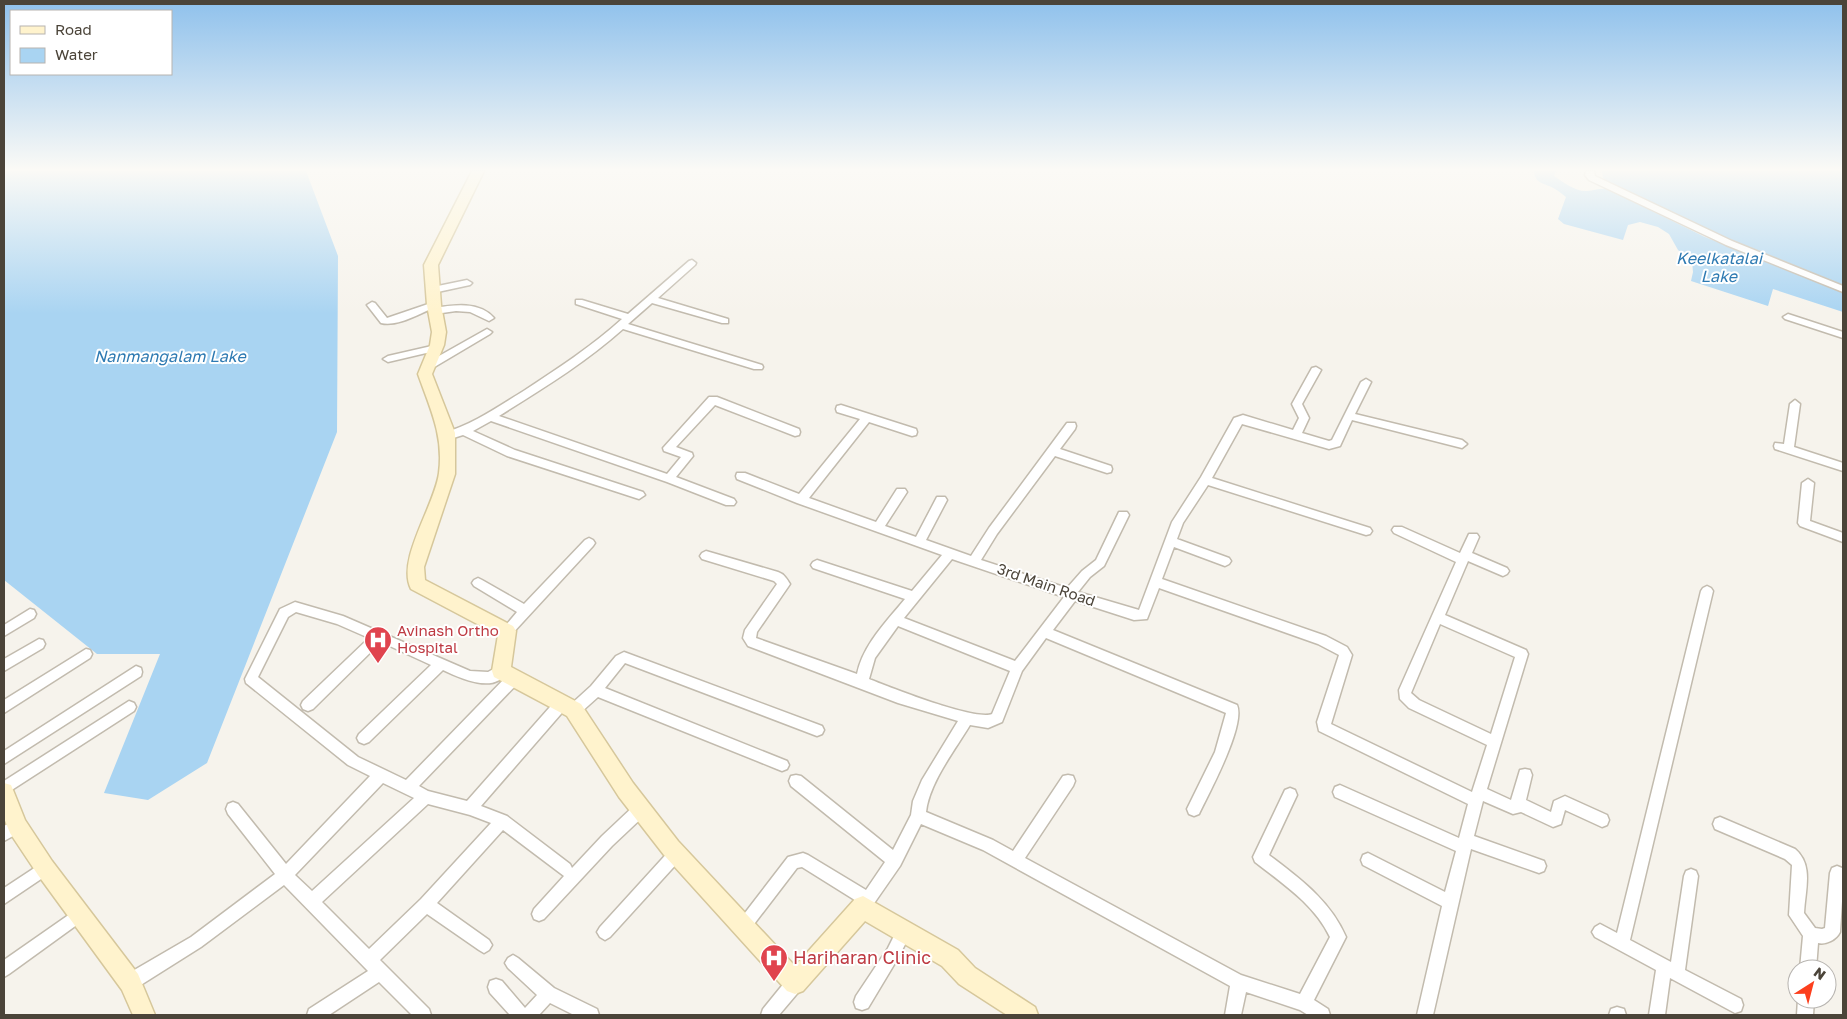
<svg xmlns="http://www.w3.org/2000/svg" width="1847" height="1019" font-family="'Golos Text',sans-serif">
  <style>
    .water { fill: #a9d4f2 }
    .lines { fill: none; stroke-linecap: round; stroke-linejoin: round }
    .street-casing { stroke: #c2bbae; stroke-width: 3 }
    .secondary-casing { stroke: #d6c79b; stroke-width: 3 }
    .street { fill: #fff; fill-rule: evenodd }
    .secondary { fill: #fff3cd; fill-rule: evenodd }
    .labels { text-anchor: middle; stroke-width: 4; stroke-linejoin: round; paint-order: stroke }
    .street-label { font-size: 15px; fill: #4b4439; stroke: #fff }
    .health-label { font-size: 15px; fill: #be3a42; stroke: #fff; text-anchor: start }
    .water-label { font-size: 16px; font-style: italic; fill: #2e7ab2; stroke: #fff }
    .near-health-label { font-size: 18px; fill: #be3a42; stroke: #fff; text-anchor: start }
  </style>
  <rect width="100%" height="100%" fill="#f6f3ec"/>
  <path class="water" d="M4 171H306L338 256 337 432 207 763 148 800 104 793 160 654H97L4 580Z
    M1534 171H1556L1554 176C1563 182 1576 192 1587 191 1594 191 1599 188 1607 189L1705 237 1843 291V312L1773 289 1768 306 1691 281 1693 272 1692 261 1678 250 1669 234 1658 227 1640 222 1628 225 1623 240 1564 224 1558 219 1566 197C1562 194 1559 191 1555 189 1546 183 1535 185 1534 171Z
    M1602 171H1843V285L1710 231 1607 181 1603 178Z"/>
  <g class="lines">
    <g class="street-casing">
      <path id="street" d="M1586 171H1594L1595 176 1732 241 1843 286V292L1726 245 1589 180 1585 175Z
        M692 260 696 263 695 265 658 298 728 319V323H722L652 303 628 324 762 365 763 367 762 369H754L623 329C585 363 542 389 499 416L667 474 681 457 664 451 663 448 709 397H717L799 429 800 432 799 435 795 436 715 405 676 447 692 453 693 456 676 477 734 499 736 502 734 505H726L667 482 491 421 473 431 515 450 643 492 645 495 639 499 507 456 463 435 447 440 443 439 442 436 443 433C472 425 496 408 522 392 557 369 591 347 622 319L576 304V300H582L628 314 689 261Z
        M467 280 472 283 470 285 433 293 428 290 433 287Z
        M372 302 375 303 387 318 434 302 439 305 435 308C454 305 479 301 494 318L489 321 470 312 456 311 435 314 432 313 431 309C417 315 396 327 381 323L367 305Z
        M1788 314 1843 332V338L1785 319 1783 317Z
        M487 329 492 332 490 334 431 369H423L422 367 423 365Z
        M436 345 439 346 441 348 439 350 388 362 383 359 388 356Z
        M1316 367 1321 370 1302 404 1309 418 1302 433 1329 441 1332 440 1361 382 1366 379 1371 382 1355 414 1462 440 1467 444 1462 448 1352 420 1340 446 1329 449 1242 424 1212 478 1370 528 1372 531 1370 534 1366 535 1208 485 1183 523 1177 539 1229 558 1231 561 1229 564 1225 566 1174 547 1162 579 1326 636 1347 647 1352 655 1331 724 1472 792 1487 745 1409 708 1400 699 1399 690 1456 562 1394 533 1392 530 1394 527H1402L1460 553 1469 534H1477L1479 537 1472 553 1507 568 1509 571 1507 574 1503 576 1468 561 1445 615 1526 650 1528 654 1487 789 1511 800 1520 770 1525 769 1530 770 1532 775 1526 800 1551 812 1554 801 1565 796 1607 815 1609 820 1607 825 1602 827 1565 810 1561 824 1553 827 1521 812 1513 814 1483 801 1474 836 1544 861 1546 866 1544 871 1539 873 1471 849 1433 1015H1417L1442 906 1363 865 1361 860 1363 855 1368 853 1445 892 1456 851 1335 797 1333 792 1335 787 1340 785 1459 838 1468 804 1319 731 1317 722 1339 655 1318 644 1159 588 1147 619 1134 620 1075 601 1053 630 1237 705C1246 725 1209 793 1199 814L1194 816 1189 814 1187 809 1215 752 1226 713 1046 638 1022 671 1002 722 988 728 970 725C955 750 929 783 926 812L993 840 1013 851 1063 776 1068 775 1073 776 1075 781 1073 786 1025 858 1241 975 1300 994 1330 937C1314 904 1283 884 1255 862L1253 857 1285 790 1290 788 1295 790 1297 795 1269 855C1299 878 1330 900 1346 937L1314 1000 1328 1009 1330 1015H1308L1300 1010 1246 992 1241 1015H1225L1230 986 983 850 921 824 900 866 868 912 863 914 858 912 856 907 858 902 802 867 797 868 748 932 743 935 738 932 735 927 738 922 788 857 803 853 808 855 866 890 885 862 791 786 789 781 791 776 796 775 801 776 893 850 911 815 913 801 922 780 958 721 898 703 748 646 743 638 745 630 777 584 774 581 702 559 700 556 702 553 706 551 778 572C784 574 787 579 790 584L788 587 757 632 756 638 857 674C863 645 886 622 905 599L813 568 811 565 813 562 817 560 912 591 942 555 797 503 737 479 736 476 737 473H745L799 494 860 419 837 412 836 409 837 406 841 405 916 429 917 432 916 435 912 436 869 422 809 498 876 522 897 489H905L907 492 885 526 916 537 937 497H945L947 500 926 540 971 556 989 528 1067 423H1075L1076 426 1075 429 1060 449 1111 466 1112 469 1111 472 1107 473 1055 456 997 534 981 560 1067 588 1082 571 1096 560 1119 512H1127L1129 515 1104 566 1090 577 1078 592 1139 610 1172 522 1201 477 1234 418 1243 415 1293 430 1299 418 1292 404 1312 368ZM952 559 1064 597 1015 661 904 618ZM1440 624 1515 657 1491 734 1419 700 1411 693ZM898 626 1010 671 992 714C975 721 889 687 869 679L875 658Z
        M1795 400 1800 404 1794 447 1843 463V471L1775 449 1774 446 1775 443 1784 444 1790 404Z
        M1808 479 1814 483 1810 521 1843 533V542L1800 526 1798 523 1802 483Z
        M589 538 593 540 595 543 593 546 511 635 507 636 503 635 501 631 517 612 474 586 472 583 474 580 478 578 482 580 524 604 585 540Z
        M1707 586 1711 588 1713 591 1630 940 1671 962 1684 876 1686 871 1691 869 1696 871 1698 876 1685 970 1741 999 1743 1005 1741 1011 1735 1013 1670 978 1665 1015H1649L1656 970 1595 937 1592 932 1595 927 1600 924 1617 933 1701 591 1703 588Z
        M295 602 343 616 470 671 488 672 501 665 506 667 507 671C496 695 460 678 443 670L369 742 364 744 359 742 357 738 359 734 431 665 381 642 313 709 308 711 303 709 301 705 303 701 369 638 337 624 296 612 288 617 258 677 358 757 406 780 509 674 514 672 519 674 520 678 519 682 419 786 428 791 467 801 557 699 562 697 567 699 569 703 567 707 481 806 507 816 570 864 572 868 602 836 636 804 641 802 646 804 648 809 646 814 612 846 544 919 539 921 534 919 532 914 534 909 564 876 503 830 437 903 489 940 492 945 489 950 484 953 479 950 427 914 380 960 429 1009 431 1015H412L379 982 329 1015H307L309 1009 368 971 284 885 201 947 136 988 130 990 124 988 122 982 124 976 191 937 275 874 228 814 226 809 228 804 233 802 238 804 286 864 370 776 348 765 246 683 245 679 280 609ZM383 783 414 798 312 891 295 875ZM428 804 470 815 491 823 421 899 369 949 322 902Z
        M30 609 34 610 36 614 34 618 4 636V625Z
        M39 639 43 640 45 644 43 648 4 671V659Z
        M86 649 90 650 92 654 90 658 4 713V700Z
        M624 652 822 726 824 730 822 734 817 736 625 663 605 688 787 761 789 765 787 769 782 771 777 769 598 697 579 714 574 716 569 714 567 710 569 706 591 686 616 656Z
        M136 666 141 668 142 672 141 676 4 764V751Z
        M129 701 134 703 136 707 134 711 4 795V781Z
        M1720 817 1795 849C1814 865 1805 890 1804 913L1815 928 1822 929 1825 928 1830 873 1832 868 1837 866 1842 868 1843 886 1840 932C1836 940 1826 945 1818 943L1816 969H1800L1803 936 1789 915 1792 865 1785 859 1715 829 1713 824 1715 819Z
        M17 819 22 821 24 826 22 831 4 841V826Z
        M676 847 681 849 683 854 681 859 610 937 605 940 600 937 597 932 600 927 671 849Z
        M45 861 50 863 52 868 50 873 4 904V888Z
        M80 907 85 909 87 914 85 919 9 974 4 977V960Z
        M904 923 909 926 912 931 898 958 868 1008 862 1010 856 1008 854 1002 856 996 888 948 899 926Z
        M513 955 518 958 554 988 597 1009 599 1015H574L550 1003 539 1015H510L490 993 488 987 490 981 496 979 502 981 525 1008 537 995 508 968 505 963 508 958Z
        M795 975 801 977 803 983 801 989 779 1015H761L763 1009 789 977Z
        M1798 999H1814L1813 1015H1797Z
        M1617 1007 1624 1009 1626 1015H1609L1611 1009Z"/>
    </g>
    <g class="secondary-casing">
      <path id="secondary" d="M472 171H484L438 265 441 305 446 332 444 345 432 374 455 433V474L424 567 425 580 513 626 516 631 511 667 581 704 633 783 678 841 795 966 855 899 863 896 958 950 975 968 1035 1007 1038 1015H1007L959 984 942 966 865 921 803 991 795 994 787 991 664 855 619 797 567 716 494 677 492 671 498 635 411 589C396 560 435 505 439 473 444 436 430 408 418 374L430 345 432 332 427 305 424 265Z
        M4 783 11 785 25 820 52 861 138 974 155 1015H133L122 990 38 875 10 833 4 818Z"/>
    </g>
    <use href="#street" class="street"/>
    <use href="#secondary" class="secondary"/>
  </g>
  <linearGradient id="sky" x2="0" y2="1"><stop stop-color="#8fc1ec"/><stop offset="0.54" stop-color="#fbfaf6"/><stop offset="1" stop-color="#fbfaf6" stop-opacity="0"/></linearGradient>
  <rect width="1847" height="314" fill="url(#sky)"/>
  <defs>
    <g id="hospital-pin" transform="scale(1.4375)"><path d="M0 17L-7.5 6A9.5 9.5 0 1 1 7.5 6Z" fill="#e0444e" stroke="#fff"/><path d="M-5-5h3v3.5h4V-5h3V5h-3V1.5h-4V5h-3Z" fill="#fff"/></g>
  </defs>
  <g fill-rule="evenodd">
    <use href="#hospital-pin" x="378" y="640"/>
    <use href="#hospital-pin" x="774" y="958"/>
  </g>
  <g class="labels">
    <g class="street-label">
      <text transform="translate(1046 585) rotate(19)" y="5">3rd Main Road</text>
    </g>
    <g class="health-label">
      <text x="397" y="636">Avinash Ortho<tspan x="397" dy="17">Hospital</tspan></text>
    </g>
    <g class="water-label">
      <text x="1719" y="264">Keelkatalai<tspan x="1719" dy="18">Lake</tspan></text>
      <text x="170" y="362">Nanmangalam Lake</text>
    </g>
    <g class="near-health-label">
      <text x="793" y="964">Hariharan Clinic</text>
    </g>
  </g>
  <rect width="1847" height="1019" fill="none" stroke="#4b4439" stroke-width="10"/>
  <rect x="10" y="10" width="162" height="65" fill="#ffffff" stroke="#b7b4b0"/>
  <rect x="20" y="26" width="25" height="8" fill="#fff3cd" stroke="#b7b4b0"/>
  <text x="55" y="35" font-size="15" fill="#4b4439">Road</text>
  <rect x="20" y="48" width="25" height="15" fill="#a9d4f2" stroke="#b7b4b0"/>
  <text x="55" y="60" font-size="15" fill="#4b4439">Water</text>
  <g transform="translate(1812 984) rotate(36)"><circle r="24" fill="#ffffff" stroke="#b7b4b0"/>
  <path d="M0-4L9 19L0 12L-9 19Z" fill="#fc3f1d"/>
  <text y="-8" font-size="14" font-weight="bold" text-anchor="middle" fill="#4b4439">N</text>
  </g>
</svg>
